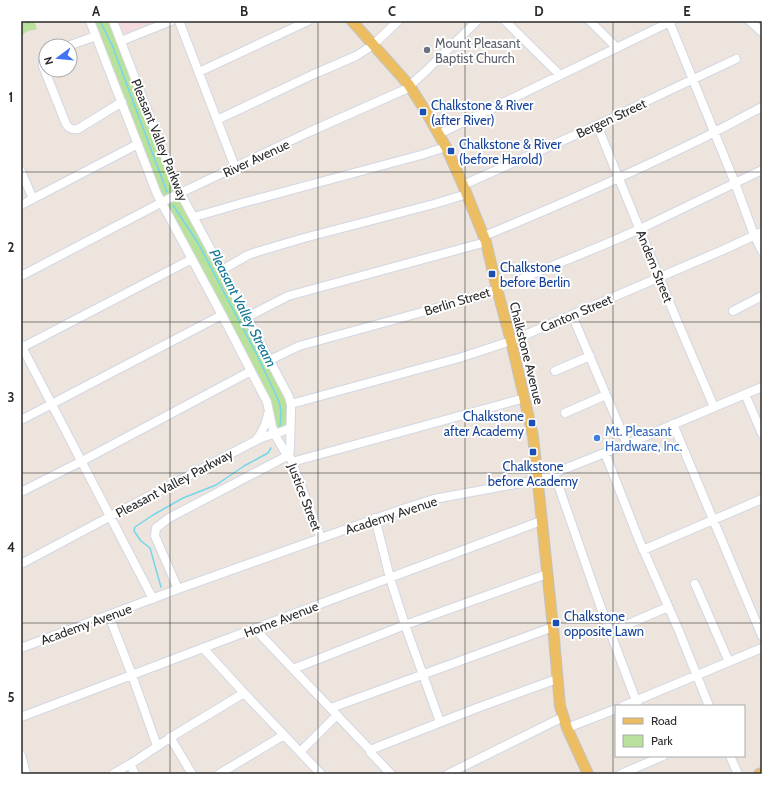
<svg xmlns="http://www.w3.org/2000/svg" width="783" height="795" font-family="Cabin,sans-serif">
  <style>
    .medical { fill: #f2dade }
    .forest { fill: url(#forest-crowns) }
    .park { fill: #bae19b }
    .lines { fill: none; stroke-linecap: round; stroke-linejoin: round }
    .stream { stroke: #73d7eb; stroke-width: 1.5 }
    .minor-casing { stroke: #d2d7e3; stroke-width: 10 }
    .major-casing { stroke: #c3c3c3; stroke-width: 12 }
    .minor { stroke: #fff; stroke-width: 8 }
    .major { stroke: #edbe61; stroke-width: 10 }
    .grid { fill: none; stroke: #2a2a2a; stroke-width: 1; stroke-opacity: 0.55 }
    .worship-dot { fill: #6b7280; stroke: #fff; stroke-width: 1.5 }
    .transit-dot { fill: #1a4fb4; stroke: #fff; stroke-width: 1.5 }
    .shop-dot { fill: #3f7fe0; stroke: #fff; stroke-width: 1.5 }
    .labels { text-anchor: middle; stroke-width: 4; stroke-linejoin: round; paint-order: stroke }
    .worship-label { font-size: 13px; fill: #5b616d; stroke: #fff; text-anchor: start }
    .transit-label { font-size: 13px; fill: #164399; stroke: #fff; text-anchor: start }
    .street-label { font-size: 13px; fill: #2a2a2a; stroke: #fff }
    .shop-label { font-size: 13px; fill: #366cbe; stroke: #fff; text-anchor: start }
    .water-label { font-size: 14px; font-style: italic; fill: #117798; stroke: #fff }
    .neatline { fill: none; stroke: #2a2a2a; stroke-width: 1.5 }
    .grid-label { font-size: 13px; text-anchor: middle; font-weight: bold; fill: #2a2a2a }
  </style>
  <defs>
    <pattern id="forest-crowns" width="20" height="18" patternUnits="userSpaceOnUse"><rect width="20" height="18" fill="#bae19b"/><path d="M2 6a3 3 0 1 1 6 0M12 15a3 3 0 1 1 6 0" fill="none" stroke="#a0c186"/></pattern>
  </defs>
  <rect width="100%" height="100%" fill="#ece4dd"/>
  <path class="medical" d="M119 21H156L124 34Z"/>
  <path class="forest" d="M21 21H34L37 29C28 31 23 31 21 40Z"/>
  <path class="park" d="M94 21H115L180 193 291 404 290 428 274 433 271 409 162 203Z"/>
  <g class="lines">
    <path class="stream" d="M100 21 112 45 167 192
      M173 205 198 243 256 353 276 395 280 405 281 415 280 426
      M161 587 150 548 141 541 134 531 135 527 153 515 183 498 216 485 244 466 268 453 271 448"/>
    <g class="minor-casing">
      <path id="minor" d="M90 21 157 194 222 315 267 402 272 426 274 433 285 452 289 455 292 462 321 538
        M113 21 176 185 247 317 289 397 291 404V410L290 449 289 455
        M179 21 235 167
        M505 21 560 75
        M590 21 617 48
        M669 21 735 183 753 232 762 251
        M750 21 762 32
        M121 41 171 21
        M68 46 96 36
        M46 56 43 59V66L66 124C69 129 72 130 78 129L122 102
        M199 72 308 21
        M217 120 312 75 356 56 373 45 398 21
        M597 125 678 323 714 407
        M439 134 672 21
        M21 171 33 199
        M463 185 611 119 649 100 736 59
        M21 205 138 144
        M194 217 246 202 421 155 446 147
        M484 236C555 207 625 176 695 142 717 131 739 119 762 107
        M222 270 248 255 260 251 304 238 434 204 467 194
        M21 276 174 196 307 133 406 89 426 71 477 21
        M733 311 762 296
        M572 315 627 444
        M247 317 288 296 486 242
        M21 345 153 599
        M21 348 192 259
        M270 360 299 346 477 297 608 243 640 229 762 170
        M555 371 590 356
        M745 394 762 434
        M291 404 459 358 511 341 723 250 762 232
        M565 413 606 395
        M21 420 222 315
        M673 424 762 636
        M257 439C263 431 266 424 268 414
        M605 453 639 540 679 631 709 706
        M292 462 525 398
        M554 473 600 605 638 706
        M21 492 82 461 251 371
        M375 518 390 578 405 625 440 722
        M643 550 762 499
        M21 564 111 516 261 438C271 434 281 433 290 428
        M695 584 729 662
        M178 589 155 536 156 528 169 518 289 455
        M109 616 132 675 157 746
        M255 629 370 750V752L391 774
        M610 632 668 607
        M21 648 178 589 403 509 434 499 537 480 627 444 762 387
        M203 648 244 693 321 774
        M293 669 405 625 547 574
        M623 706 762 648
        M331 708 553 627
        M21 717 203 648 541 521
        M567 728 616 709
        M170 737 192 774
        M370 750 477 708 557 679
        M300 752 337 715
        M21 755 26 774
        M730 756 738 774
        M130 764 135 774
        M113 774 132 763 173 736 244 693
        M219 774 284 735
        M448 774 563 717
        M621 774 663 756"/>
    </g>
    <g class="major-casing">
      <path id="major" d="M352 21 409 85 426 112 446 147 463 185 486 242 497 289 512 345 533 436 553 627 560 706 567 728 588 774
        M759 774 762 773"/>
    </g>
    <use href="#minor" class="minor"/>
    <use href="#major" class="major"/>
  </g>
  <path class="grid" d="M170 21V774M318 21V774M465 21V774M613 21V774M21 172H762M21 322H762M21 473H762M21 623H762"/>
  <circle class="worship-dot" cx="427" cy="50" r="4"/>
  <g class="transit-dot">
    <rect x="419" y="108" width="8" height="8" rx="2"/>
    <rect x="447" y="147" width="8" height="8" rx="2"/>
    <rect x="488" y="270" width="8" height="8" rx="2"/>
    <rect x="528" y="419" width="8" height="8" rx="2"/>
    <rect x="529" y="448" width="8" height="8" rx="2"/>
    <rect x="552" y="619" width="8" height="8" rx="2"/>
  </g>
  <circle class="shop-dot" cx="597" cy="438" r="4"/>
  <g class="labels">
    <g class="worship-label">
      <text x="435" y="48">Mount Pleasant<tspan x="435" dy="15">Baptist Church</tspan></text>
    </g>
    <g class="transit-label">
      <text x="431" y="110">Chalkstone &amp; River<tspan x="431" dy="15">(after River)</tspan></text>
      <text x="459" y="149">Chalkstone &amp; River<tspan x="459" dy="15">(before Harold)</tspan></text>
      <text x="500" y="272">Chalkstone<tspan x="500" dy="15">before Berlin</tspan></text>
      <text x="524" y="421" text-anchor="end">Chalkstone<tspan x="524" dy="15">after Academy</tspan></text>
      <text x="533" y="471" text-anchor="middle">Chalkstone<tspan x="533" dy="15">before Academy</tspan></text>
      <text x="564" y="621">Chalkstone<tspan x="564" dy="15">opposite Lawn</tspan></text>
    </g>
    <g class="street-label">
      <text transform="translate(611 118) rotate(-25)" y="5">Bergen Street</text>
      <text transform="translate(160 140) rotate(68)" y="5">Pleasant Valley Parkway</text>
      <text transform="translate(256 158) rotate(-25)" y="5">River Avenue</text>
      <text transform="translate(655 266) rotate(68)" y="5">Andem Street</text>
      <text transform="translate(457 301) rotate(-17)" y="5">Berlin Street</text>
      <text transform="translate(576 313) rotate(-23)" y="5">Canton Street</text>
      <text transform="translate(527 353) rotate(76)" y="5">Chalkstone Avenue</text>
      <text transform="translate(174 483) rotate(-28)" y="5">Pleasant Valley Parkway</text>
      <text transform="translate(305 497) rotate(69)" y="5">Justice Street</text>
      <text transform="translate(391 515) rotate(-18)" y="5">Academy Avenue</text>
      <text transform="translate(281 619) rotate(-21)" y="5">Home Avenue</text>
      <text transform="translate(86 624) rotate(-20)" y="5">Academy Avenue</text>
    </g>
    <g class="shop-label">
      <text x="605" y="436">Mt. Pleasant<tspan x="605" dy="15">Hardware, Inc.</tspan></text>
    </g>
    <g class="water-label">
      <text transform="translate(243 308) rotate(63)" y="5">Pleasant Valley Stream</text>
    </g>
  </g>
  <rect width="783" height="795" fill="none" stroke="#ffffff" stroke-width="44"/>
  <rect x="615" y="705" width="130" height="52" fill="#ffffff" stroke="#aaaaaa"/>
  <rect x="623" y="718" width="20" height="6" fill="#edbe61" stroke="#aaaaaa"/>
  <text x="651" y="725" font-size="12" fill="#2a2a2a">Road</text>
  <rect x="623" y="735" width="20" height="12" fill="#bae19b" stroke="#aaaaaa"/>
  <text x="651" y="745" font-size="12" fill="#2a2a2a">Park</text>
  <g transform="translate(58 58) rotate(254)"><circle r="19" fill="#ffffff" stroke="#aaaaaa"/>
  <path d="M0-3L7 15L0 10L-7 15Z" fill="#4174f5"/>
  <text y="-6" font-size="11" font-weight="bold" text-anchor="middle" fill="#2a2a2a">N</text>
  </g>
  <rect x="22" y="22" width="739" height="751" class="neatline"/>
  <g class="grid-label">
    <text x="96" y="16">A</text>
    <text x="244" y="16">B</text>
    <text x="392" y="16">C</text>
    <text x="539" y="16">D</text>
    <text x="687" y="16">E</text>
    <text x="11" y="102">1</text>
    <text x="11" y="252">2</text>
    <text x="11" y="402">3</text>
    <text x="11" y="552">4</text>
    <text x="11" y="702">5</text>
  </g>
</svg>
